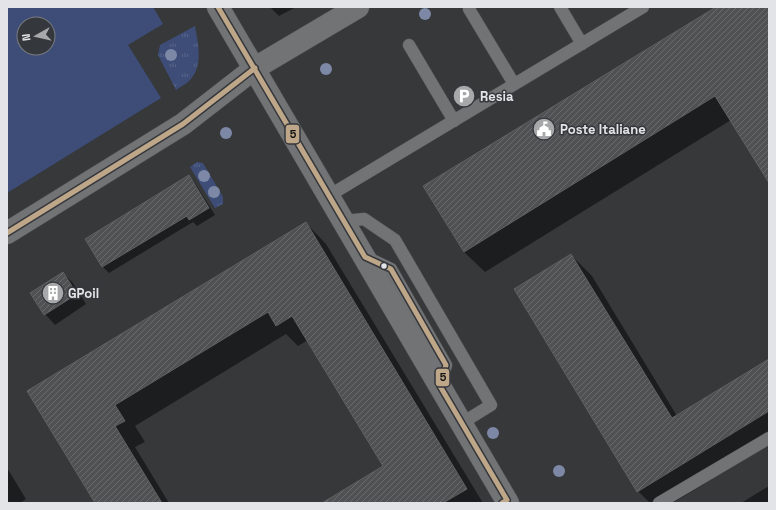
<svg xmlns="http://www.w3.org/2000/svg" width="776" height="510" font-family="'Space Grotesk',sans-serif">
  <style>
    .grass { fill: url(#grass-tufts) }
    .pitch { fill: #3d4d78; fill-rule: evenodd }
    .shadow { fill: #0007 }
    .building { fill: url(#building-hatch); stroke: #5f6060 }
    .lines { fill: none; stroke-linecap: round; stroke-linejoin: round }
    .lane-casing { stroke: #565759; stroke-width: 13 }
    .street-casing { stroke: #565759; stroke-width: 23 }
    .secondary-casing { stroke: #565759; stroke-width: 23 }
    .lane { stroke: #727375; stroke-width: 12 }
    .street { stroke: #727375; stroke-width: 22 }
    .secondary { stroke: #727375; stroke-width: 22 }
    .bus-1-casing { stroke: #34373c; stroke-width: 8 }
    .bus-1 { stroke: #bea688; stroke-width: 5 }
    .tree { fill: #7c88a6 }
    .bus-dot { fill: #e3e4e7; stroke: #34373c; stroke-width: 1.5 }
    .labels { text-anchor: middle; stroke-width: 3; stroke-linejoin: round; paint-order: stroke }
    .poi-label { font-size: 13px; font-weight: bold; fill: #e3e4e7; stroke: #34373c; text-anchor: start }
    .line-badge { stroke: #34373c; stroke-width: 1.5 }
    .pale-badge-label { font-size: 11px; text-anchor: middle; font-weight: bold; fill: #111 }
  </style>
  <defs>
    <pattern id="grass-tufts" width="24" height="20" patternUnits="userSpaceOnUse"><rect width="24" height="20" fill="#3d4d78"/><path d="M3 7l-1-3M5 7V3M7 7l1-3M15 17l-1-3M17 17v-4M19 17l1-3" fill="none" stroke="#59668b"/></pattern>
    <pattern id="building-hatch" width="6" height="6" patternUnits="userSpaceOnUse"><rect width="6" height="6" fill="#4f5152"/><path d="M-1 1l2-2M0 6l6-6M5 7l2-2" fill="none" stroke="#686a6b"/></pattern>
  </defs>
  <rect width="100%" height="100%" fill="#36383a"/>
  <path class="grass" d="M195 26C198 43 204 67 189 81 186 84 180 87 176 90L158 55 160 45Z
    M197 162 203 163 223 197V204L215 208 190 167Z"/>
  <path class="pitch" d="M7 7H153L163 24 128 45 161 98 7 193ZM24 24H48V48H24Z"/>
  <path class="shadow" d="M270 7H296L279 16Z
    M718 7H769V181L731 120 485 272 464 252Z
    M189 176 195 183 215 215 197 226 193 222 109 273 103 267 86 239Z
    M306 223 326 244 483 503H324L384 466 308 340 298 346 286 334 135 426 145 442 135 447 169 503H96L29 392Z
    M571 255 592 276 677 416 769 360V444L673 503H650L638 491 515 289Z
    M63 273 73 283 86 304 55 325 45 314Z
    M7 468 26 499 20 503H7Z
    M769 486V503H741Z"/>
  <path class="building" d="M716 7H769V183L715 96 464 252 423 186Z
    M189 175 209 208 189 220 187 216 102 267 85 239Z
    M306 222 467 489 443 503H322L383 466 292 316 276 326 268 312 115 405 125 421 115 426 162 503H95L27 391Z
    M571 254 672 418 769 359V411L637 492 514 289Z
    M63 272 77 294 44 315 30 293Z"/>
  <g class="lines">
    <g class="lane-casing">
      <path id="lane" d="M560 7 582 44
        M469 9 514 84
        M409 45 454 121
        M330 195 643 7
        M344 221 364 219 395 240 491 405 462 423
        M366 257 391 269 446 365 440 386
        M659 503 769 438"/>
    </g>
    <g class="street-casing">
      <path id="street" d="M218 7 508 503"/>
    </g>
    <g class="secondary-casing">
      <path id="secondary" d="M7 233 183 124 255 68 358 7"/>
    </g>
    <use href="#lane" class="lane"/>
    <use href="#street" class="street"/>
    <use href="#secondary" class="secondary"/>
    <g class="bus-1-casing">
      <path id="bus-1" d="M218 7 365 257 391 269 446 365 440 386 507 500 502 503
        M7 233 183 124 255 68"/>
    </g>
    <use href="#bus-1" class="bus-1"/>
  </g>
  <g class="tree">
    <circle cx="425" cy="14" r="6"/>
    <circle cx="171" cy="55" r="6"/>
    <circle cx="326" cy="69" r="6"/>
    <circle cx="226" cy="133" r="6"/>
    <circle cx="204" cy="176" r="6"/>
    <circle cx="214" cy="192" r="6"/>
    <circle cx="493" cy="433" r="6"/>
    <circle cx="559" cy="471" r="6"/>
  </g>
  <defs>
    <g id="parking-disc" transform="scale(1.15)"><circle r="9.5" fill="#a6a8aa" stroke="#34373c"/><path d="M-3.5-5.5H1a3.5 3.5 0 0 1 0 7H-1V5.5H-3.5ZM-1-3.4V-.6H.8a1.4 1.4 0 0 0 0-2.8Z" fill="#fff"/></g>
    <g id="civic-disc" transform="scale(1.15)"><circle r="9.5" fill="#a6a8aa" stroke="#34373c"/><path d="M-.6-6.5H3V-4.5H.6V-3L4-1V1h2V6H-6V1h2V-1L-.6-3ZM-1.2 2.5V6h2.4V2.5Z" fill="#fff"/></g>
    <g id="building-disc" transform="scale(1.15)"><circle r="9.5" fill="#a6a8aa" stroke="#34373c"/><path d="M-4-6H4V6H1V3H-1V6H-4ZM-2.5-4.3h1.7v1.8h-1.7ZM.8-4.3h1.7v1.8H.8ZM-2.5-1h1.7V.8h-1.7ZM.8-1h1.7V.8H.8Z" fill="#fff"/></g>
  </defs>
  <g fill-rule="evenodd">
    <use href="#parking-disc" x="464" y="96"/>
    <use href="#civic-disc" x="544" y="129"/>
    <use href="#building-disc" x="53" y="293"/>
  </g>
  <circle class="bus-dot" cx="384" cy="266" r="3.5"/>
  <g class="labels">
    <g class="poi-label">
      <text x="480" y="101">Resia</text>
      <text x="560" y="134">Poste Italiane</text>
      <text x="68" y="298">GPoil</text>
    </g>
  </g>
  <g class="line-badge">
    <rect x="285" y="124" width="15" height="20" rx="4" fill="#bea688"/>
    <rect x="435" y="368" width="15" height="19" rx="4" fill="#bea688"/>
  </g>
  <g class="pale-badge-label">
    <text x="293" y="138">5</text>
    <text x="443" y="381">5</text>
  </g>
  <rect width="776" height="510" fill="none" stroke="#e3e4e7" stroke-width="16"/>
  <g transform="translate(36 36) rotate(262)"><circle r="19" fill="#34373c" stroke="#7a7c80"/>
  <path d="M0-3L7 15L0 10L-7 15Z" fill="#a6a8aa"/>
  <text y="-6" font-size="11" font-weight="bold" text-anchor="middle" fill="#e3e4e7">N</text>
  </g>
</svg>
